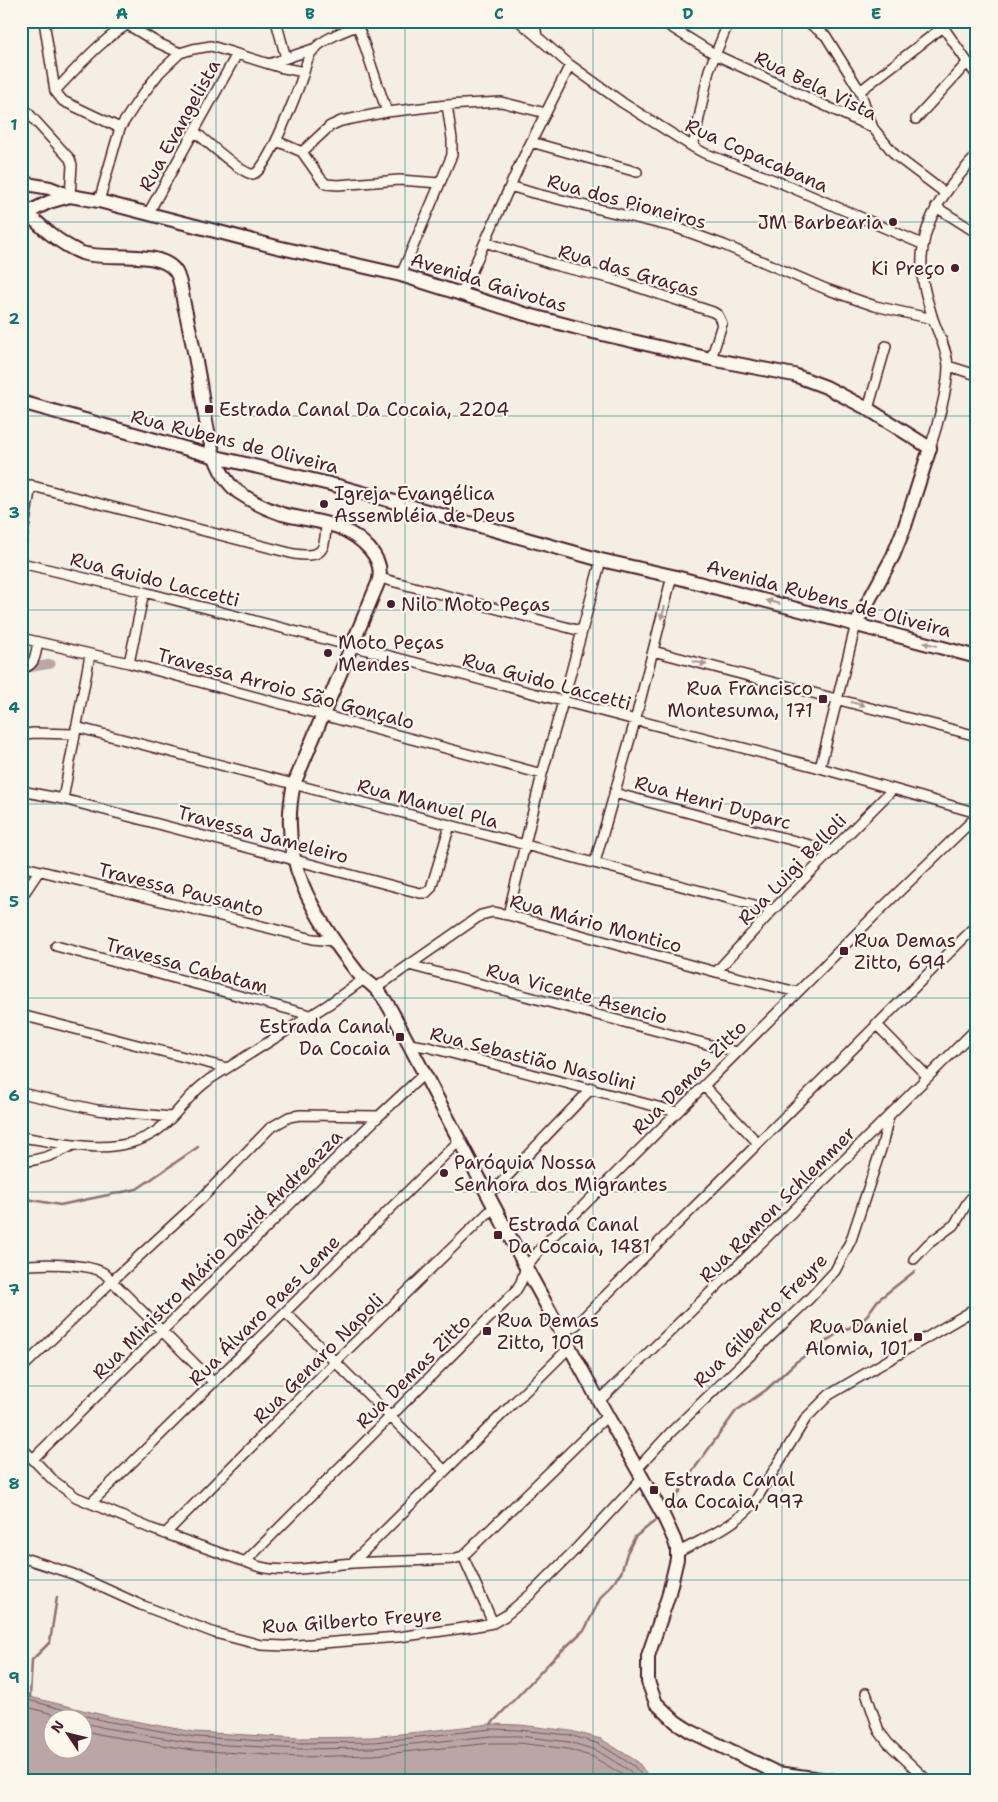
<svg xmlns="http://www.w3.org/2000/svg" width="998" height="1802" font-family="'Shantell Sans',sans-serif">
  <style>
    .water { fill: #baa7a5; stroke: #8d7174; fill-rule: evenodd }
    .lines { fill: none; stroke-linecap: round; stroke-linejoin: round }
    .shore { stroke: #77555c; stroke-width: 1 }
    .stream { stroke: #8d7174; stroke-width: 2.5 }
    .canal { stroke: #baa7a5; stroke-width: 9 }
    .street-casing { stroke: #4a1f2b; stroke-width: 12 }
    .secondary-casing { stroke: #4a1f2b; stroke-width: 16 }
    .street { stroke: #fbf7ec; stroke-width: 9 }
    .secondary { stroke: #fbf7ec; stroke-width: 12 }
    .oneway { fill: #ab9695 }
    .grid { fill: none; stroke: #0f766e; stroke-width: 1; stroke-opacity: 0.55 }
    .poi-dot { fill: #4a1f2b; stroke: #fbf7ec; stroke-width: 2 }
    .labels { text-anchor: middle; stroke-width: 4.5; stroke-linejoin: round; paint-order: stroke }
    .street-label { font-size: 19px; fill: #4a1f2b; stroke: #fbf7ec }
    .poi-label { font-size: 19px; fill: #4a1f2b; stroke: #fbf7ec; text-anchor: start }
    .neatline { fill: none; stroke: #0f766e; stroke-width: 2 }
    .grid-label { font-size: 16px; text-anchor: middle; font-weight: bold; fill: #0f766e }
  </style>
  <rect width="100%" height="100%" fill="#f4eee4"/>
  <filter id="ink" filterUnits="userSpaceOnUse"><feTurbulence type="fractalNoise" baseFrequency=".02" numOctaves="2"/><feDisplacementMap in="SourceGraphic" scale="10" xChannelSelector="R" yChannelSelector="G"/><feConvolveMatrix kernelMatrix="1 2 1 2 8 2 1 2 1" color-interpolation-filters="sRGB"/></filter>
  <g filter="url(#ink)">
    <path class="water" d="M21 1693 30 1697 107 1716 194 1732 300 1738 373 1737 491 1724 520 1725 571 1731 601 1739 638 1762 652 1781H21ZM52 1720H82V1750H52Z"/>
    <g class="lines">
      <path class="shore" d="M21 1698 105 1721 194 1737 300 1743 374 1742 491 1729 519 1730 570 1735 599 1744 634 1766 646 1781
        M21 1705 73 1720
        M82 1722 105 1728 192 1743 299 1749 374 1748 491 1736H519L569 1742 596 1750 630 1771 638 1781
        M82 1730 103 1735 192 1750 299 1757 374 1755 492 1743H519L568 1749 593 1757 625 1776 628 1781"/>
      <path class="stream" d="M21 1198 60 1205 137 1189 198 1147
        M666 1511 673 1503 689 1476 736 1411 766 1390 796 1362 838 1333 862 1322 878 1300 915 1271
        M30 1697 32 1660 50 1642 57 1597
        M491 1724 553 1659 585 1629 601 1597 621 1573 627 1553 635 1537 660 1517"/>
      <path class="canal" d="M21 669 51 664"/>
      <g class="street-casing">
        <path id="street" d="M44 21 55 91 63 101 120 128
          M276 21 286 58
          M519 21 570 65 623 103 693 147 704 153 779 182 922 244
          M534 21 537 36
          M661 21 716 55 873 128 896 156 945 193
          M806 21 826 36 860 91 873 128
          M939 21 977 76
          M123 22 158 43 180 53
          M358 26 387 112
          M269 64 316 48
          M55 91C79 66 103 37 134 21
          M860 91 943 27
          M21 105 70 159 72 165 70 196
          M916 119 967 63
          M194 131C204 139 243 175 253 174 267 173 299 87 304 72
          M277 141 302 152 321 179 326 184 338 185 399 180 440 183
          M531 142 637 172
          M693 147 709 70 729 21
          M302 152 330 126 341 121 387 112 447 105 501 102 546 113
          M510 186 533 193 677 228 724 245 826 289 875 306 933 319
          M99 201 120 128 137 102 159 73 180 53 193 49 211 46 279 67 304 72C306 65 307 59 311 53 321 38 354 27 370 21
          M936 207 977 233
          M149 212 237 54
          M485 242 558 266 613 279 713 312 718 315 722 324 711 359
          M401 275 452 155V139L447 105
          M462 293 520 164 570 65
          M948 366 977 375
          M868 409 886 346
          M930 448C937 427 948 388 948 366 947 348 937 332 932 316 928 301 922 286 922 271 919 221 945 191 977 155
          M21 483 112 507 294 554C323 558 325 551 326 524
          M21 546 31 485
          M21 563 144 592 820 768 977 813
          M380 578 581 631
          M21 638 129 663 542 774
          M653 651 977 736
          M129 663 144 592
          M21 669C36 665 35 656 38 642
          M76 727 773 910
          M21 735 33 733 74 734
          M820 768 856 624
          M21 791 63 799 420 893H426L431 888 450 825
          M614 793 833 851
          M63 799 90 655
          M595 862 635 721 672 576
          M21 866 313 939 334 941
          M21 898 39 871
          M508 915 542 774 563 702 601 560
          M56 946 310 1015
          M409 965 737 1052
          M716 972 773 910 892 790
          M376 988 481 915 493 912 508 915 716 972 797 992
          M21 1015 227 1068
          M876 1024 928 1077
          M409 1044 428 1047 677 1112
          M704 1086 757 1142
          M21 1093 97 1110 171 1117
          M21 1137C65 1143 115 1158 155 1132 170 1122 181 1106 193 1094 198 1088 204 1084 210 1079L329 1004 364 979
          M21 1162C41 1160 56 1155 73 1145
          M977 1173V1178
          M488 1193 498 1186 592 1088
          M914 1259 928 1244 955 1224 967 1203 977 1191
          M21 1266C40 1263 88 1263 104 1273L214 1383
          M970 1311 977 1323
          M285 1312 445 1471
          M562 1333 576 1325 977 925
          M21 1369 112 1281 201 1199 270 1128 289 1117 300 1115 379 1116
          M599 1401 768 1236 977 1028
          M21 1447 54 1481 76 1497 152 1529 257 1566C287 1575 322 1565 353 1563 386 1561 419 1561 453 1559L463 1556 607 1416
          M33 1459 379 1116 425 1073
          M637 1469 670 1433 809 1299 835 1271 851 1240 882 1146 889 1116
          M91 1503 460 1140
          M165 1534 338 1359 495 1206
          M677 1553C704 1538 734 1527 754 1503L806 1418 829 1395 977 1308
          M463 1556 493 1623
          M21 1557 73 1574 141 1605 215 1633 261 1645 285 1646 398 1637 471 1627 493 1623 505 1616 531 1594 573 1552 642 1478
          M245 1562 515 1292 521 1282 526 1267 541 1248 880 910 977 816
          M352 1563 570 1347
          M866 1693 879 1731 888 1743 928 1781"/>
      </g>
      <g class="secondary-casing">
        <path id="secondary" d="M21 183 50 188 70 196
          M21 207C38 224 59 244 82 253 104 261 161 248 176 272 182 282 182 298 185 309 190 330 194 351 198 372 205 408 207 468 238 492 251 501 267 509 282 514 300 519 320 520 338 527 359 536 387 557 378 583L294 784C277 859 313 915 357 972 362 978 369 982 374 987 382 994 387 1003 392 1012L530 1275 599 1401 663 1515 674 1539 677 1548V1559L668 1597 648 1656V1682L656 1703 676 1722 690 1731 777 1773 835 1781
          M27 213 49 202 70 196 99 201 277 247 401 275 525 314 589 331 711 359 794 375 826 387 868 409 930 448 905 526 893 556 856 624
          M21 402 216 457 338 486 601 560 672 576 977 657"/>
      </g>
      <use href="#street" class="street"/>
      <use href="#secondary" class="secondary"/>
    </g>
    <defs><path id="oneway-solid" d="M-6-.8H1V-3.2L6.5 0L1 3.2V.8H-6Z" transform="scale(1.25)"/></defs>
    <g class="oneway">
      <use href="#oneway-solid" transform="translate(773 602) rotate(-165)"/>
      <use href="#oneway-solid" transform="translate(663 613) rotate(104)"/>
      <use href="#oneway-solid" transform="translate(930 644) rotate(-165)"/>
      <use href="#oneway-solid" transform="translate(700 663) rotate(14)"/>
      <use href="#oneway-solid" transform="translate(858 704) rotate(15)"/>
    </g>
  </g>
  <path class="grid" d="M216 21V1781M405 21V1781M593 21V1781M782 21V1781M21 222H977M21 416H977M21 610H977M21 804H977M21 998H977M21 1192H977M21 1386H977M21 1580H977"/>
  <g class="poi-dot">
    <circle cx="893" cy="222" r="5"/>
    <circle cx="955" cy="268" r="5"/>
    <rect x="204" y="404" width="10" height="10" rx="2.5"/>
    <circle cx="324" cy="504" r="5"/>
    <circle cx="391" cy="604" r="5"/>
    <circle cx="328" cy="653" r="5"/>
    <rect x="818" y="694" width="10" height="10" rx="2.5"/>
    <rect x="839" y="946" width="10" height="10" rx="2.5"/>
    <rect x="395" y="1032" width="10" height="10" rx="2.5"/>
    <circle cx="444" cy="1173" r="5"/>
    <rect x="493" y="1230" width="10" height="10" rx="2.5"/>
    <rect x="482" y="1326" width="10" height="10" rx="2.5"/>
    <rect x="913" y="1332" width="10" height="10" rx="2.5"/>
    <rect x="649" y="1485" width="10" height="10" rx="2.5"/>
  </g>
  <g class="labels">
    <g class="street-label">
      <text transform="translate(816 85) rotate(26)" y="7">Rua Bela Vista</text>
      <text transform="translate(179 125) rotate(-61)" y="7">Rua Evangelista</text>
      <text transform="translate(757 155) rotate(24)" y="7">Rua Copacabana</text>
      <text transform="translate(627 201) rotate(15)" y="7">Rua dos Pioneiros</text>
      <text transform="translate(629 270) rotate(16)" y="7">Rua das Graças</text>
      <text transform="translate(489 282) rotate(17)" y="7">Avenida Gaivotas</text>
      <text transform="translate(235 441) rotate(14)" y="7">Rua Rubens de Oliveira</text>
      <text transform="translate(155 579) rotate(14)" y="7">Rua Guido Laccetti</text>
      <text transform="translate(829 598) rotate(15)" y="7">Avenida Rubens de Oliveira</text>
      <text transform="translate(547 681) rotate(15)" y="7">Rua Guido Laccetti</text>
      <text transform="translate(286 688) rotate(15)" y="7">Travessa Arroio São Gonçalo</text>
      <text transform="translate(713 802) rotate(15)" y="7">Rua Henri Duparc</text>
      <text transform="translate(428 803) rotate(15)" y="7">Rua Manuel Pla</text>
      <text transform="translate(263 834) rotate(15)" y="7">Travessa Jameleiro</text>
      <text transform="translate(792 869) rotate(-46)" y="7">Rua Luigi Belloli</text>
      <text transform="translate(181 889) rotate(14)" y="7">Travessa Pausanto</text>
      <text transform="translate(596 923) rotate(15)" y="7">Rua Mário Montico</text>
      <text transform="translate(187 965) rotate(15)" y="7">Travessa Cabatam</text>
      <text transform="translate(577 993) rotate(15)" y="7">Rua Vicente Asencio</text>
      <text transform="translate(533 1058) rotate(14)" y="7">Rua Sebastião Nasolini</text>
      <text transform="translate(689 1077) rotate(-45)" y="7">Rua Demas Zitto</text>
      <text transform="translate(777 1204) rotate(-45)" y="7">Rua Ramon Schlemmer</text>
      <text transform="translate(217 1254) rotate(-45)" y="7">Rua Ministro Mário David Andreazza</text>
      <text transform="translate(264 1310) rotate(-45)" y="7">Rua Álvaro Paes Leme</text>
      <text transform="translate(760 1320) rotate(-45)" y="7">Rua Gilberto Freyre</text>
      <text transform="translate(318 1358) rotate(-45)" y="7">Rua Genaro Napoli</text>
      <text transform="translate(413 1371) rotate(-45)" y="7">Rua Demas Zitto</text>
      <text transform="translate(352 1620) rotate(-4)" y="7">Rua Gilberto Freyre</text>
    </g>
    <g class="poi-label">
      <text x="883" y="229" text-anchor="end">JM Barbearia</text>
      <text x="945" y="275" text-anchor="end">Ki Preço</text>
      <text x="219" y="416">Estrada Canal Da Cocaia, 2204</text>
      <text x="334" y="500">Igreja Evangélica<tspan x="334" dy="22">Assembléia de Deus</tspan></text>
      <text x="401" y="611">Nilo Moto Peças</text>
      <text x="338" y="649">Moto Peças<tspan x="338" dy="22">Mendes</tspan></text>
      <text x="813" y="695" text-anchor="end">Rua Francisco<tspan x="813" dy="22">Montesuma, 171</tspan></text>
      <text x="854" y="947">Rua Demas<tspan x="854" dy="22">Zitto, 694</tspan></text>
      <text x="390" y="1033" text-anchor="end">Estrada Canal<tspan x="390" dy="22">Da Cocaia</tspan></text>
      <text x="454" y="1169">Paróquia Nossa<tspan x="454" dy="22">Senhora dos Migrantes</tspan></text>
      <text x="508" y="1231">Estrada Canal<tspan x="508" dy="22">Da Cocaia, 1481</tspan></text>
      <text x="497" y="1327">Rua Demas<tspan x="497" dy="22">Zitto, 109</tspan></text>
      <text x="908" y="1333" text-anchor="end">Rua Daniel<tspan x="908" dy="22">Alomia, 101</tspan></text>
      <text x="664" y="1486">Estrada Canal<tspan x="664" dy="22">da Cocaia, 997</tspan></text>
    </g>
  </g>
  <rect width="998" height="1802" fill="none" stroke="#fbf7ec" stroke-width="55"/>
  <g transform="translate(68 1734) rotate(305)"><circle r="24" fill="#fbf7ec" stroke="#b4a19f"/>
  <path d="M0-4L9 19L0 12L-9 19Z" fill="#4a1f2b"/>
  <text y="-8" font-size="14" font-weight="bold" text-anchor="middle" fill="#4a1f2b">N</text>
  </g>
  <rect x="28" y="28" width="942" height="1746" class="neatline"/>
  <g class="grid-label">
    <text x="122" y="19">A</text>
    <text x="310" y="19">B</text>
    <text x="499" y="19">C</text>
    <text x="688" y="19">D</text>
    <text x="876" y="19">E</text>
    <text x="14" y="130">1</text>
    <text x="14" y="324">2</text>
    <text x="14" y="518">3</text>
    <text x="14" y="713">4</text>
    <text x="14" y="907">5</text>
    <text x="14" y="1101">6</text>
    <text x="14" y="1295">7</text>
    <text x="14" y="1489">8</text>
    <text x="14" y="1683">9</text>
  </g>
</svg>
